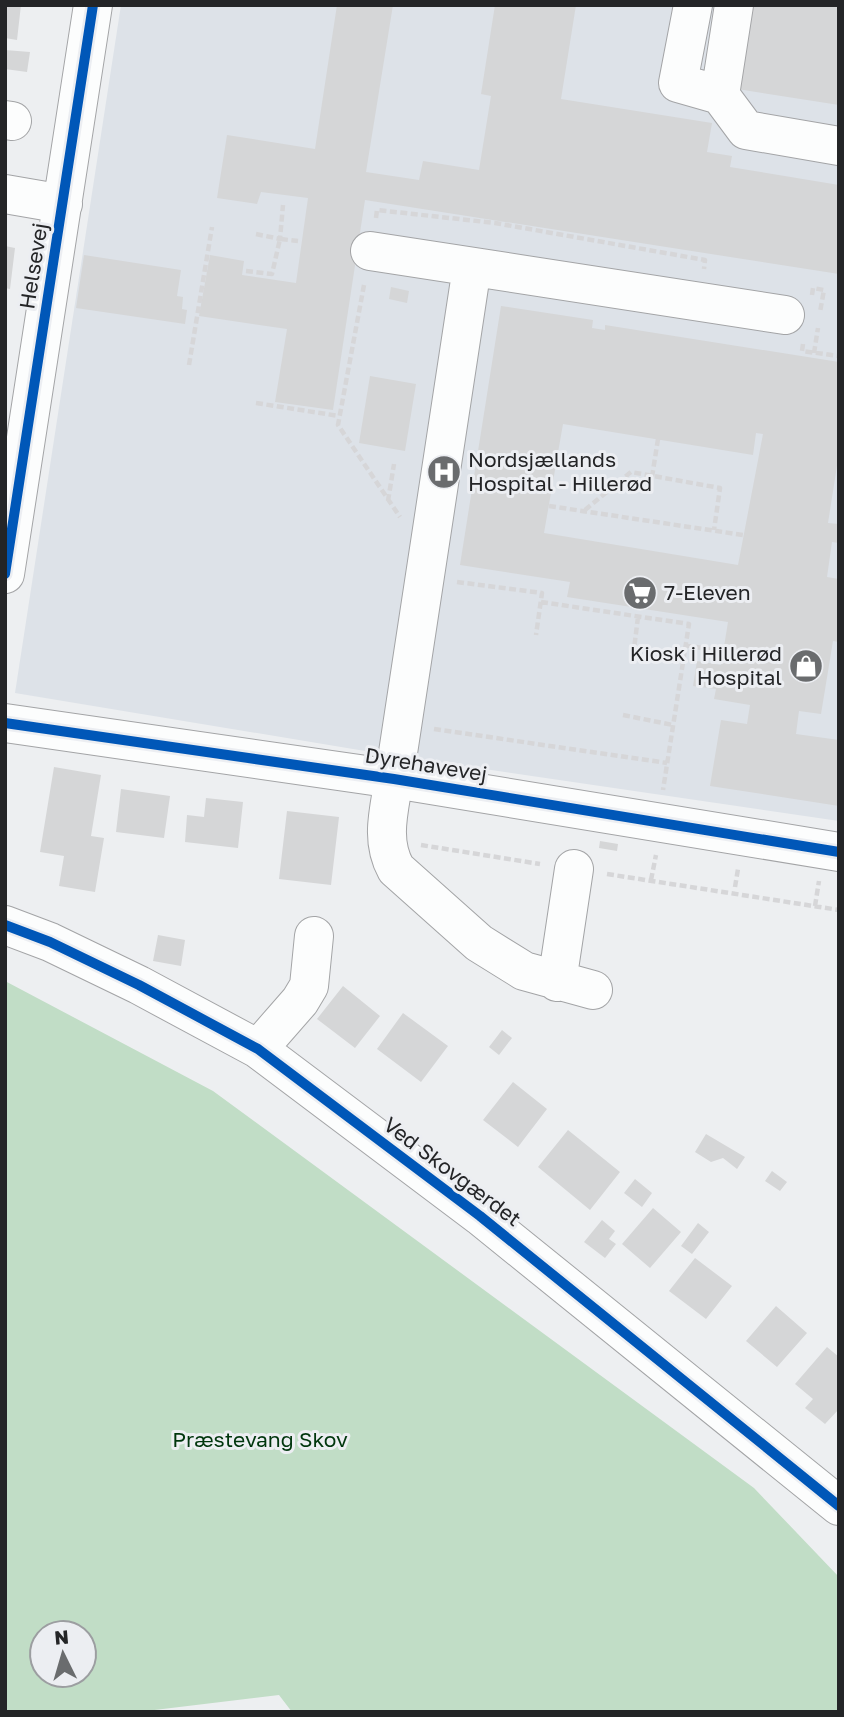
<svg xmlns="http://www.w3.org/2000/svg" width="844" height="1717" font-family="'Golos Text',sans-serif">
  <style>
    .built { fill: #dde2e8 }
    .forest { fill: #c1ddc6; fill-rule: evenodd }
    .building { fill: #d5d6d7; fill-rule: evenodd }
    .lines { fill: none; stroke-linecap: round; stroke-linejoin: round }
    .minor-casing { stroke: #a3a4a6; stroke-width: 40 }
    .path { stroke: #d6d6d8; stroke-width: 4.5; stroke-dasharray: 7 3.5; stroke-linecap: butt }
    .minor { stroke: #fcfdfd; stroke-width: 38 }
    .cycleway-casing { stroke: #eceef2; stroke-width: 15 }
    .cycleway { stroke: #0057b8; stroke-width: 10 }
    .labels { text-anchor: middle; stroke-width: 6; stroke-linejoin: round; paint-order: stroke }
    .street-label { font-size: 21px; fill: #242527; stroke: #eceef2 }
    .poi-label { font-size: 21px; fill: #242527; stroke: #eceef2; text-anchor: start }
    .park-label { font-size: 21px; fill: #00360d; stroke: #eceef2 }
  </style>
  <rect width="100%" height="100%" fill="#edeff1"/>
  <path class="built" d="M121 5H839V821L389 755 15 693Z"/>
  <path class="forest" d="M5 981 213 1091 754 1488 839 1577V1712H292L279 1695 138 1712H5ZM42 1633H84V1675H42Z"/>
  <path class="building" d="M5 5H21L17 40 5 38Z
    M337 5H393L366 172 419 180 423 161 479 170 491 96 481 94 495 5H576L561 99 712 123 707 152 732 156 730 167 839 185V274L365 200 333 410 275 402 287 329 199 316 210 255 244 261 242 275 296 283 308 198 261 192 257 204 217 198 227 135 315 149Z
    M750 5H839V105L737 89Z
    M5 50 30 52 27 72 5 69Z
    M5 246 15 248 10 289 5 288Z
    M84 255 181 270 177 296 183 297 182 309 187 310 185 324 76 308Z
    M391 287 409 291 407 303 389 299Z
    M501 306 593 320 592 328 605 330V325L839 362V453L828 523 839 524V543L832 542 827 577 839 579V642L833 641 821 714 799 711 796 734 839 740V806L710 786 721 720 747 724 750 705 714 699 716 689 693 686 697 661 721 665 728 622 567 597 570 582 460 565ZM563 424 753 455 756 433 763 434 738 565 544 533Z
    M370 376 416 384 405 451 359 443Z
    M54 767 101 775 91 836 104 838 95 892 59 886 64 856 40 852Z
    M121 789 170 796 164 838 116 832Z
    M206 798 243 802 238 848 185 842 187 815 204 817Z
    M287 811 339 817 331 885 279 879Z
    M600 841 618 844 617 851 599 848Z
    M158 935 185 940 181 966 153 961Z
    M343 986 380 1016 355 1048 317 1019Z
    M403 1013 448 1046 421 1082 377 1049Z
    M502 1030 512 1038 499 1055 489 1047Z
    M513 1082 547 1109 518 1147 483 1120Z
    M568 1130 620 1172 590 1210 538 1167Z
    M706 1134 745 1157 737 1169 723 1158 711 1162 695 1152Z
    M772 1171 787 1182 780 1191 765 1181Z
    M635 1179 652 1193 642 1207 624 1193Z
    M653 1208 681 1232 650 1268 622 1244Z
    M602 1220 615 1231 609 1239 616 1244 605 1258 584 1242Z
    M698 1223 709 1232 692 1254 681 1246Z
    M695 1258 732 1286 706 1319 669 1291Z
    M776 1306 807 1333 777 1367 746 1341Z
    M827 1347 839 1357V1409L825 1424 805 1408 813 1399 795 1384Z"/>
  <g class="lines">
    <g class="minor-casing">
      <path id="minor" d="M693 5 678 83 720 95
        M734 5 720 95 746 130 839 146
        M5 120 12 121
        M5 194 63 204
        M370 251 785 315
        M472 267 394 779C389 811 380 840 396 869L479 943 524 971 593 990
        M5 574 93 5
        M5 723 394 779 839 852
        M5 925 50 942 139 985 258 1049 480 1216 839 1506
        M557 982 574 869
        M258 1049 300 1001 309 986 314 936"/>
    </g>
    <path class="path" d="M376 218 377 210 495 223 705 260 704 269
      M256 234 280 239 283 205
      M246 271 272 274 280 239 298 241
      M364 285 338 425 400 517
      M812 295 813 288 824 290 820 312
      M803 344 802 351 839 356
      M814 353 818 328
      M189 365 212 227
      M256 403 339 416
      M652 477 658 439
      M388 501 394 464
      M549 506 743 535
      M585 510 631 472 720 488 714 530
      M457 582 542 593 536 635
      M541 602 689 624 663 790
      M638 617 634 649 684 659
      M686 645 723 652
      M623 715 673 725
      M434 729 667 763
      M421 845 540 864
      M607 874 839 910
      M651 880 656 855
      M735 887 738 869
      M815 906 819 881"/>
    <use href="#minor" class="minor"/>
    <g class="cycleway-casing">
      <path id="cycleway" d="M5 574 93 5
        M5 723 394 779 839 852
        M5 925 50 942 139 985 258 1049 480 1216 839 1506"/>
    </g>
    <use href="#cycleway" class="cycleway"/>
  </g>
  <defs>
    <g id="hospital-disc" transform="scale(1.75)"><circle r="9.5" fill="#6a6c6e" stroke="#eceef2"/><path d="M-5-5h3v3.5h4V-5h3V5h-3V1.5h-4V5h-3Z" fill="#fff"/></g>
    <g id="supermarket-disc" transform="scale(1.75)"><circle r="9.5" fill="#6a6c6e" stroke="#eceef2"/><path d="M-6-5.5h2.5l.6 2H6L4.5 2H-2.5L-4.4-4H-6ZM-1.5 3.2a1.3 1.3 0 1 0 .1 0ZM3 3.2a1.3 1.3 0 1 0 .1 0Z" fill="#fff"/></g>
    <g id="shop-disc" transform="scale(1.75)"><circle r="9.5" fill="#6a6c6e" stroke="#eceef2"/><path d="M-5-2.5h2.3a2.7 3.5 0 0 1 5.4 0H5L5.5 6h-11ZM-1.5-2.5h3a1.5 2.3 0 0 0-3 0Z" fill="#fff"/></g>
  </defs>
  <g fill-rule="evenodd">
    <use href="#hospital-disc" x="444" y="472"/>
    <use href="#supermarket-disc" x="640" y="593"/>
    <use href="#shop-disc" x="806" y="666"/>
  </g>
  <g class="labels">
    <g class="street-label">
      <text transform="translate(34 266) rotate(-81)" y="7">Helsevej</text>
      <text transform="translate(426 765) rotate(9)" y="7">Dyrehavevej</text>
      <text transform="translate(452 1172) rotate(37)" y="7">Ved Skovgærdet</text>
    </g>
    <g class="poi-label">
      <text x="468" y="467">Nordsjællands<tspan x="468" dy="24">Hospital - Hillerød</tspan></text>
      <text x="664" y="600">7-Eleven</text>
      <text x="782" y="661" text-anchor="end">Kiosk i Hillerød<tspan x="782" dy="24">Hospital</tspan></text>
    </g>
    <g class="park-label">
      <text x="260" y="1447">Præstevang Skov</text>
    </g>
  </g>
  <rect width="844" height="1717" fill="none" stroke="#242527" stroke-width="14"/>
  <g transform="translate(63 1654) rotate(355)"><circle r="33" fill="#eceef2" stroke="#9c9ea1" stroke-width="2"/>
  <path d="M0-5L12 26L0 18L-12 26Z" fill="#6a6c6e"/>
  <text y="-10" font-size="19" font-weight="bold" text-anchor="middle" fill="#242527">N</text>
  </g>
</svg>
